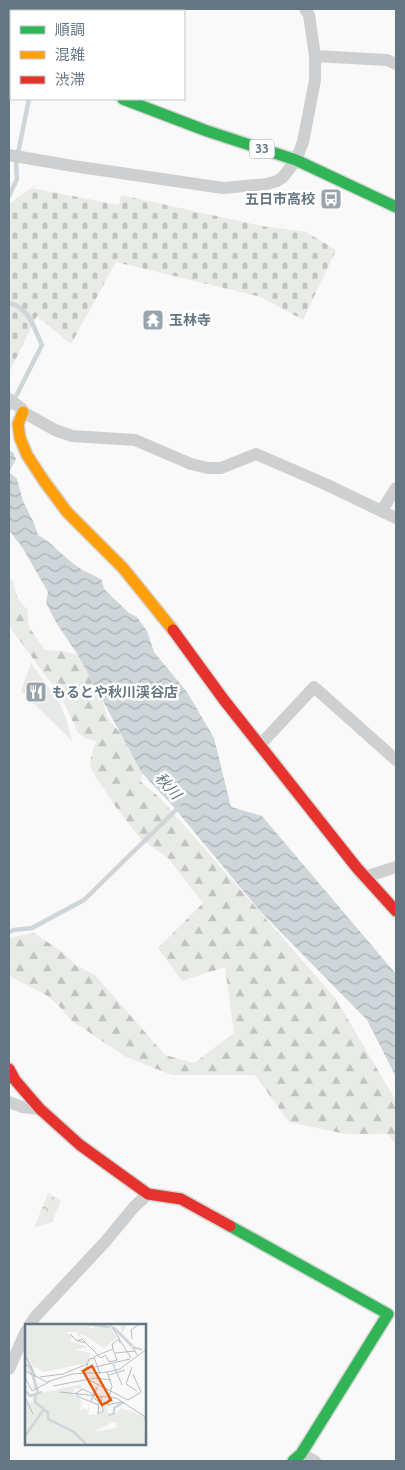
<svg xmlns="http://www.w3.org/2000/svg" width="405" height="1470" font-family="Ubuntu,'Noto Sans JP',sans-serif">
  <style>
    .built { fill: #e8e9e9 }
    .forest { fill: url(#forest-firs) }
    .cemetery { fill: url(#cemetery-stones) }
    .park { fill: url(#park-crowns) }
    .water { fill: url(#water-waves) }
    .lines { fill: none; stroke-linecap: round; stroke-linejoin: round }
    .stream { stroke: #ced6d9; stroke-width: 4.5 }
    .fast-casing { stroke: #d5d6d7; stroke-width: 14 }
    .slow-casing { stroke: #d5d6d7; stroke-width: 14 }
    .jam-casing { stroke: #d5d6d7; stroke-width: 14 }
    .street { stroke: #cecfd0; stroke-width: 12 }
    .fast { stroke: #30b455; stroke-width: 11 }
    .slow { stroke: #ff9f0a; stroke-width: 11 }
    .jam { stroke: #e5322d; stroke-width: 11 }
    .labels { text-anchor: middle; stroke-width: 5; stroke-linejoin: round; paint-order: stroke }
    .shield { fill: #fff; stroke: #939fa8; stroke-width: 1 }
    .shield-label { font-size: 12px; font-weight: bold; fill: #657683 }
    .poi-label { font-size: 14px; font-weight: bold; fill: #657683; stroke: #fff; text-anchor: start }
    .water-label { font-size: 15px; font-style: italic; fill: #60757c; stroke: #fff }
    .inset-river { fill: none; stroke: #ced6d9; stroke-width: 2.5 }
    .inset-road { fill: none; stroke: #b5bdc3; stroke-width: 1 }
    .view { fill: #e8590c; fill-opacity: 0.15; stroke: #e8590c; stroke-width: 2.5 }
    .inset-edge { fill: none; stroke: #657683; stroke-width: 2.5 }
  </style>
  <defs>
    <pattern id="forest-firs" width="22" height="20" patternUnits="userSpaceOnUse" patternTransform="scale(1.25)"><rect width="22" height="20" fill="#e8ebe6"/><path d="M5 1l3.5 6h-7zM16 11l3.5 6h-7z" fill="#c0c3c0"/></pattern>
    <pattern id="cemetery-stones" width="16" height="16" patternUnits="userSpaceOnUse" patternTransform="scale(1.25)"><rect width="16" height="16" fill="#e8ebe6"/><path d="M2 7V4a2 2 0 0 1 4 0v3zM10 15v-3a2 2 0 0 1 4 0v3z" fill="#c0c3c0"/></pattern>
    <pattern id="park-crowns" width="20" height="18" patternUnits="userSpaceOnUse" patternTransform="scale(1.25)"><rect width="20" height="18" fill="#e8ebe6"/><path d="M2 6a3 3 0 1 1 6 0M12 15a3 3 0 1 1 6 0" fill="none" stroke="#c0c3c0"/></pattern>
    <pattern id="water-waves" width="16" height="10" patternUnits="userSpaceOnUse" patternTransform="scale(1.25)"><rect width="16" height="10" fill="#ced6d9"/><path d="M0 5q4-4 8 0t8 0" fill="none" stroke="#abb2b5"/></pattern>
  </defs>
  <rect width="100%" height="100%" fill="#f9f9f9"/>
  <path class="built" d="M31 663 60 704 67 721 72 741 21 691Z"/>
  <path class="forest" d="M9 578 14 582C15 594 18 601 27 609L29 627 45 650 61 651 78 655 99 691 108 719 133 748 143 765 141 782 161 799 336 999 396 1101V1145L388 1134H346L289 1122 255 1075H172L126 1057 71 1020 58 1005 46 995 9 976V938L34 933 61 951 77 966 95 975 165 1055 194 1063 234 1033 225 967 182 981 158 948 203 903 168 858 141 839 118 810 97 779 91 768 90 761 96 741 86 739 78 733 66 707 51 683 9 626Z"/>
  <path class="cemetery" d="M31 188 119 205 121 195 262 226 306 232 336 250 303 320 261 297 116 262 71 344 37 316 9 373V204Z"/>
  <path class="park" d="M48 1193 61 1201 52 1222 34 1228Z"/>
  <path class="water" d="M9 451 13 452 16 459 9 472 17 479 23 501 34 523 38 535C53 543 64 558 78 567 85 572 94 575 102 580L104 589 129 613 137 617 147 631 154 652 187 692 214 738 231 807 262 816 396 974V1077L367 1020 260 911 171 804 142 773 78 655 57 624 46 603 48 592 22 547 9 530Z"/>
  <g class="lines">
    <path class="stream" d="M9 196 17 179 16 163 29 99
      M9 303C29 307 34 328 42 345L10 408 9 409
      M9 932 14 930 32 928 84 900 179 807"/>
    <g class="fast-casing">
      <path id="fast" d="M71 11 73 9
        M123 99 207 131 296 160 396 207
        M230 1226 388 1314 301 1454 293 1461"/>
    </g>
    <g class="slow-casing">
      <path id="slow" d="M9 56 11 57
        M23 412 18 424 20 438 27 455 44 481 67 512 123 568 173 630"/>
    </g>
    <g class="jam-casing">
      <path id="jam" d="M173 630 224 700 357 868 396 911
        M9 1069 15 1080 40 1109 80 1145 148 1194 181 1199 230 1226"/>
    </g>
    <path class="street" d="M315 56 387 60 396 64
      M9 155 73 166 223 188 267 184 277 181 283 177 296 160 303 142 315 80V56L309 15 305 9
      M9 399 22 409 23 412 55 430 72 436 135 440 191 464 208 468H221L256 454 323 483 396 518
      M382 510 396 488
      M260 745 314 687 396 760
      M365 877 396 867
      M9 1102 22 1107 40 1109
      M30 1325 35 1317 105 1242 134 1207 148 1194
      M9 1369 26 1331
      M301 1454 315 1461"/>
    <use href="#fast" class="fast"/>
    <use href="#slow" class="slow"/>
    <use href="#jam" class="jam"/>
  </g>
  <defs>
    <g id="bus-square" transform="scale(1.125)"><rect x="-9" y="-9" width="18" height="18" rx="4" fill="#99a4ac" stroke="#fff"/><path d="M-5-6H5V4H4V6H2V4H-2V6H-4V4H-5ZM-3.5-4V0h7V-4ZM-3.5 1.2v1.5H-2V1.2ZM2 1.2v1.5H3.5V1.2Z" fill="#fff"/></g>
    <g id="temple-square" transform="scale(1.125)"><rect x="-9" y="-9" width="18" height="18" rx="4" fill="#99a4ac" stroke="#fff"/><path d="M0-6L5-2H3V0L6.5 2.5H4V6H1.5V3h-3V6H-4V2.5H-6.5L-3 0V-2H-5Z" fill="#fff"/></g>
    <g id="restaurant-square" transform="scale(1.125)"><rect x="-9" y="-9" width="18" height="18" rx="4" fill="#99a4ac" stroke="#fff"/><path d="M-5-6h1v4h1v-4h1v4h1v-4h1v5L-1.5 .5V6h-2V.5L-5-1ZM5-6V6H3V1.5H1.5Q1.5-4 5-6Z" fill="#fff"/></g>
  </defs>
  <g fill-rule="evenodd">
    <use href="#bus-square" x="331" y="199"/>
    <use href="#temple-square" x="153" y="320"/>
    <use href="#restaurant-square" x="36" y="692"/>
  </g>
  <g class="labels">
    <rect class="shield" x="249.5" y="139.5" width="25" height="19" rx="4"/>
    <g class="shield-label">
      <text x="262" y="153">33</text>
    </g>
    <g class="poi-label">
      <text x="315" y="204" text-anchor="end">五日市高校</text>
      <text x="169" y="325">玉林寺</text>
      <text x="52" y="697">もるとや秋川渓谷店</text>
    </g>
    <g class="water-label">
      <text transform="translate(168 786) rotate(48)" y="5">秋川</text>
    </g>
  </g>
  <g transform="translate(25 1324)">
    <rect width="121" height="121" fill="#f9f9f9"/>
    <path d="M0 0H62L67 5 72 1 86 4 92 14 79 24 57 10 54 13 51 8H41L47 13 45 17 63 23 49 26 66 29 62 39 19 48 8 42 13 62 9 66 7 52 0 43 2 41 9 51 4 40 0 38ZM96 0H109L101 2 97 9 111 23 120 24 107 26 96 10ZM56 60 57 66 51 64 46 70 52 71 57 79 54 88 58 84 62 86 65 78 63 91 76 90 79 80 83 85 82 92H89L96 84 121 93 119 99 121 121H0V79H4L3 76 9 78 6 73 12 70ZM88 98 92 99 91 104 68 108Z" fill="#e8ebe6" fill-rule="evenodd"/>
    <path class="inset-river" d="M62 0 85 3M88 3 107 22M0 40 5 43 13 69M0 66 5 72 17 68M66 77 72 63M18 86 23 88V95L49 108 62 121M83 91 89 90V84L99 78M0 112 19 85 10 78 11 70"/>
    <path class="inset-road" d="M85 0 106 34M45 10 51 16 60 19M107 15 106 6 114 0M52 17 57 15 76 34 81 31M90 29 110 27M0 31 11 53M73 31 88 25 87 20 94 15 95 19M73 31 69 33 75 50M112 31 108 23 117 26M81 32 84 38 92 36 88 25M88 40 97 61M107 43 101 60 112 67M66 44 105 35M0 47 22 58 47 50 83 48 95 45 122 25M60 48 64 35 69 34M82 48 87 62 82 81 96 78M84 51 100 46M0 53 7 67 24 58M15 53 38 50 62 40M64 56 103 76 116 68 108 50M28 62 70 54 86 56M35 68 91 74 122 94M51 69 54 73 74 81M51 69 58 65 70 71M73 72 70 75 74 78 73 90M1 75 8 90M73 90 78 87 76 73"/>
    <path class="view" d="M67 42 86 76 77 81 58 47Z"/>
    <rect width="121" height="121" class="inset-edge"/>
  </g>
  <rect width="405" height="1470" fill="none" stroke="#657683" stroke-width="20"/>
  <rect x="10" y="10" width="175" height="90" fill="#ffffff" stroke="#c1c8cd"/>
  <rect x="20" y="26" width="25" height="8" fill="#30b455" stroke="#c1c8cd"/>
  <text x="55" y="35" font-size="15" fill="#657683">順調</text>
  <rect x="20" y="51" width="25" height="8" fill="#ff9f0a" stroke="#c1c8cd"/>
  <text x="55" y="60" font-size="15" fill="#657683">混雑</text>
  <rect x="20" y="76" width="25" height="8" fill="#e5322d" stroke="#c1c8cd"/>
  <text x="55" y="85" font-size="15" fill="#657683">渋滞</text>
</svg>
